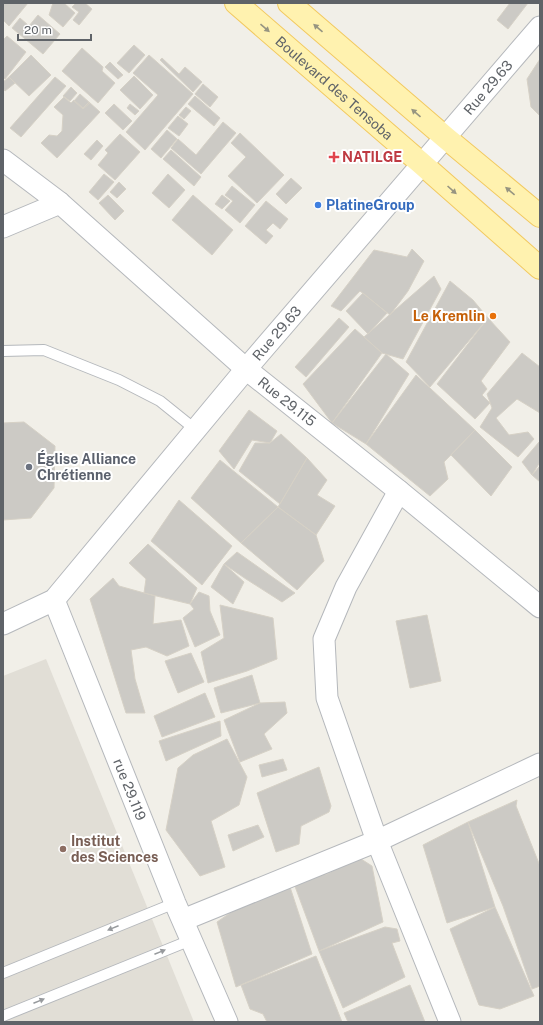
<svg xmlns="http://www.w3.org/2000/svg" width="543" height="1025" font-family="'Public Sans',sans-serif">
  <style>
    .education { fill: #e1ded6 }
    .building { fill: #cccac5; stroke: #d6d1c6 }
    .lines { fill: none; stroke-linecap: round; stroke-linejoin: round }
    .lane-casing { stroke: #b5b8bc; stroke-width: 12 }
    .street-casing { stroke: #b5b8bc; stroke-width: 23 }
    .primary-casing { stroke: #f2c960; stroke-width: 24 }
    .lane { stroke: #fff; stroke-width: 10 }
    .street { stroke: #fff; stroke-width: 21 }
    .primary { stroke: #fff2af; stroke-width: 22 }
    .oneway { fill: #979581 }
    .oneway2 { fill: #979a9d }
    .health-dot { fill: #e0444e; stroke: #fff; stroke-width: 1.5 }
    .shop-dot { fill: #3f7fe0; stroke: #fff; stroke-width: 1.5 }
    .food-dot { fill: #e8710a; stroke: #fff; stroke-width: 1.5 }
    .worship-dot { fill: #6b7280; stroke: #fff; stroke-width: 1.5 }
    .education-dot { fill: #8d6e63; stroke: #fff; stroke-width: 1.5 }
    .labels { text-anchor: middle; stroke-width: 4; stroke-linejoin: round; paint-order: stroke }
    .street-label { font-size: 14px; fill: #5f6368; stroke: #fff }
    .health-label { font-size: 14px; font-weight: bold; fill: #be3a42; stroke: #fff; text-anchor: start }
    .shop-label { font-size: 14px; font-weight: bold; fill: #366cbe; stroke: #fff; text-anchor: start }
    .food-label { font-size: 14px; font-weight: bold; fill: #c56008; stroke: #fff; text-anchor: end }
    .worship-label { font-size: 14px; font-weight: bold; fill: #5b616d; stroke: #fff; text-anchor: start }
    .education-label { font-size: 14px; font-weight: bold; fill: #785e54; stroke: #fff; text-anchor: start }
  </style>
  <rect width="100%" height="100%" fill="#f1efe8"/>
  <path class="education" d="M46 659 194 1022H3V676Z"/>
  <path class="building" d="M3 3H28L9 26 3 20Z
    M53 3H64L75 13 63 27 49 15Z
    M76 3H85L92 9 79 25 73 20 79 12 72 7Z
    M510 3H528L508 29 497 20Z
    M38 15 60 34 43 54 12 28 20 18 29 26Z
    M7 36 26 52 5 79 3 77V40Z
    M134 45 145 55 129 73 117 63Z
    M82 48 103 67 102 71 115 83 98 103 62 71Z
    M31 55 51 75 29 96 9 77Z
    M149 55 193 94 145 150 126 132 158 95 133 73Z
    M162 58 179 74 185 67 202 82 193 92 160 60Z
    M540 59V116L531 107 527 79Z
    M110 62 123 75 118 79 105 67Z
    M134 76 153 95 140 109 120 90Z
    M9 77 15 83 5 91 3 88V82Z
    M55 77 66 86 21 137 10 128Z
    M203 84 218 97 210 107 195 94Z
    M71 87 77 93 70 101 63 96Z
    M80 94 90 103 83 109 74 101Z
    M195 96 220 118 214 126 188 104Z
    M64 97 71 103 74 100 83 108 89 102 100 112 57 158 41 143 49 135 57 136 62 131 63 115 54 107Z
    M114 104 132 121 123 130 105 113Z
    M130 104 139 111 135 115 127 108Z
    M186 107 191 111 184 119 179 115Z
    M178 116 188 124 179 136 168 128Z
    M223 122 236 133 201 174 171 148 178 139 196 155Z
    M167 130 177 139 161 158 151 149Z
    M240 133 284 175 257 203 228 176 246 157 231 143Z
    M120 134 140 152 115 180 98 165 108 153 105 150Z
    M97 140 103 146 91 160 84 154Z
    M171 150 201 177 194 186 163 159Z
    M104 174 114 182 98 200 89 192Z
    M168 174 185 190 169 208 152 193Z
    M291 178 302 188 286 204 276 194Z
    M119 182 126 189 117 198 110 192Z
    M232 186 255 205 240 223 225 210 233 201 225 195Z
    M108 195 124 211 115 220 99 203Z
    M193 195 233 230 212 255 172 220Z
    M222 195 230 201 222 209 215 204Z
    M266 201 288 219 280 229 273 223 266 230 273 236 266 244 245 226Z
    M412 249 424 261 408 291 390 315 360 291 341 311 331 306 374 250 407 257Z
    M434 276 441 289 403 359 382 353 364 337Z
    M450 281 473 300 488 318 430 387 406 362Z
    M363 293 387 313 368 334 346 311Z
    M339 318 349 327 306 377 295 367Z
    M488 318 510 342 481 381 487 389 482 395 490 403 475 419 437 384Z
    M355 329 382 353 332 423 303 384Z
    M522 353 540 367V413L517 399 496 418 509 435 528 432 534 439 518 457 480 427 492 408 487 394Z
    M386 354 409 374 366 444 332 423Z
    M416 375 475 430 444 462 448 479 430 496 366 444Z
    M249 410 277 431 270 443 252 440 234 469 219 451Z
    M24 422 55 446 54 488 31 518 3 520V423Z
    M475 430 512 467 491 496 451 455Z
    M281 434 307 458 280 504 239 471 255 443H270Z
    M539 442 540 444V462L532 475 522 462Z
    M307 458 327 480 317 495 335 506 316 535 278 507Z
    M220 460 278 507 241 543 191 498Z
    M540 466V482L532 475Z
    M179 500 232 546 202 585 151 541Z
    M278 507 316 535 324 561 297 590 241 543Z
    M148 544 197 588 190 604 144 593 146 579 129 563Z
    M237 552 295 593 282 602 246 579 224 564Z
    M224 564 244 582 233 604 211 587Z
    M113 578 119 586 155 596 153 624 181 620 189 646 167 656 146 647 131 650 135 679 145 713H126L90 599Z
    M199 592 209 596 210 611 220 635 195 647 183 618 194 609 190 604Z
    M220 605 273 618 277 659 247 671 208 683 201 652 224 638Z
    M427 615 441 681 410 688 396 621Z
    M191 653 204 682 178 693 165 661Z
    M252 675 260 703 221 713 214 688Z
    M205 693 215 717 162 737 154 716Z
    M285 702 287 713 264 734 272 749 240 762 224 720 260 703Z
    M220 721 221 736 166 761 159 741Z
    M227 739 247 777 239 805 211 821 225 867 200 876 166 830 178 768 193 755Z
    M283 759 287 770 262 777 259 765Z
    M319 767 331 806 329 812 301 826 299 844 276 852 257 793Z
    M517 800 516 806 540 866V986L532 989 503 906 468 822Z
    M468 822 495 907 447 923 423 845Z
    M258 825 264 837 233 851 228 835Z
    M358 857 372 866 383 922 319 951 293 881 327 874Z
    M290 887 312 954 236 987 217 922 255 896Z
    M495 907 534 996 500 1009 479 1005 450 929Z
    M385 927 397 929 400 941 392 943 405 977 343 1008 319 951Z
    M316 956 342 1022H267L263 1014 250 1009 241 985Z
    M410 985 425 1022H348L344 1013Z"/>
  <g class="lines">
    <g class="lane-casing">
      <path id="lane" d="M3 351 44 350 119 380 160 401 196 430
        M3 973 175 903
        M3 1016 191 940"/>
    </g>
    <g class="street-casing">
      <g id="street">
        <path id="s1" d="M3 160 60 203 246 369 399 491 540 607"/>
        <path d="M3 227 60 203"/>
        <path d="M399 491 346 587 324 639 327 698 377 841 450 1022"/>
        <path id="s2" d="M54 600 175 903 227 1022"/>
        <path id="s3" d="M3 624 54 600 246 369 540 27"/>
        <path d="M183 920 377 841 540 764"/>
      </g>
    </g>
    <g class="primary-casing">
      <g id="primary">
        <path id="s4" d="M236 3 422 164 540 268"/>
        <path d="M289 3 446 138 540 216"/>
      </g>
    </g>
    <use href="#lane" class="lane"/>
    <use href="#street" class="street"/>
    <use href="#primary" class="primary"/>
  </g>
  <defs><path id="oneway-solid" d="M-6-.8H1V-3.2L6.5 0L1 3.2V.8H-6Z"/></defs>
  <g class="oneway">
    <use href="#oneway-solid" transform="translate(265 28) rotate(41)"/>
    <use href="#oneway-solid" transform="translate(318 28) rotate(-139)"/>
    <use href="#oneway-solid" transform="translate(416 113) rotate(-139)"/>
    <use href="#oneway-solid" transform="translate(452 190) rotate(42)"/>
    <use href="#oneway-solid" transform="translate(510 191) rotate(-140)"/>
  </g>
  <g class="oneway2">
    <use href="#oneway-solid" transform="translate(113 928) rotate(158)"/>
    <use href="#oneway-solid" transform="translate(160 952) rotate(-22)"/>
    <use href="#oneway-solid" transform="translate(39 1001) rotate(-22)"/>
  </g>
  <path class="health-dot" d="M332 151h4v4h4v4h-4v4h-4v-4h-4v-4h4z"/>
  <circle class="shop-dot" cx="318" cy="205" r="4"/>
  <circle class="food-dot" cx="493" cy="316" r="4"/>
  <circle class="worship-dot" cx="29" cy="467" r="4"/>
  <circle class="education-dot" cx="63" cy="849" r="4"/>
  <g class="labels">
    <g class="street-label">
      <text dy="5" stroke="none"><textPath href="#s4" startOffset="130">Boulevard des Tensoba</textPath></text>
      <text dy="5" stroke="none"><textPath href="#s3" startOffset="728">Rue 29.63</textPath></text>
      <text dy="5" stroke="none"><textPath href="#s3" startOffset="404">Rue 29.63</textPath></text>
      <text dy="5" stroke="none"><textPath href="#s1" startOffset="373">Rue 29.115</textPath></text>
      <text dy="5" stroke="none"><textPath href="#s2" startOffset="204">rue 29.119</textPath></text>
    </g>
    <g class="health-label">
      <text x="342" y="162">NATILGE</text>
    </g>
    <g class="shop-label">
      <text x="326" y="210">PlatineGroup</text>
    </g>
    <g class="food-label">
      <text x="485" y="321">Le Kremlin</text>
    </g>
    <g class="worship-label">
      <text x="37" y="464">Église Alliance<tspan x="37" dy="16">Chrétienne</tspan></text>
    </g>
    <g class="education-label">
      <text x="71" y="846">Institut<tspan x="71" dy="16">des Sciences</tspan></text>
    </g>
  </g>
  <rect width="543" height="1025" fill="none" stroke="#5f6368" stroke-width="8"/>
  <path d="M18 34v6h73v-6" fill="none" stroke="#5f6368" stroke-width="2"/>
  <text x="24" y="34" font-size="12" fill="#5f6368" stroke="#ffffff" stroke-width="3" paint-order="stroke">20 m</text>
</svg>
